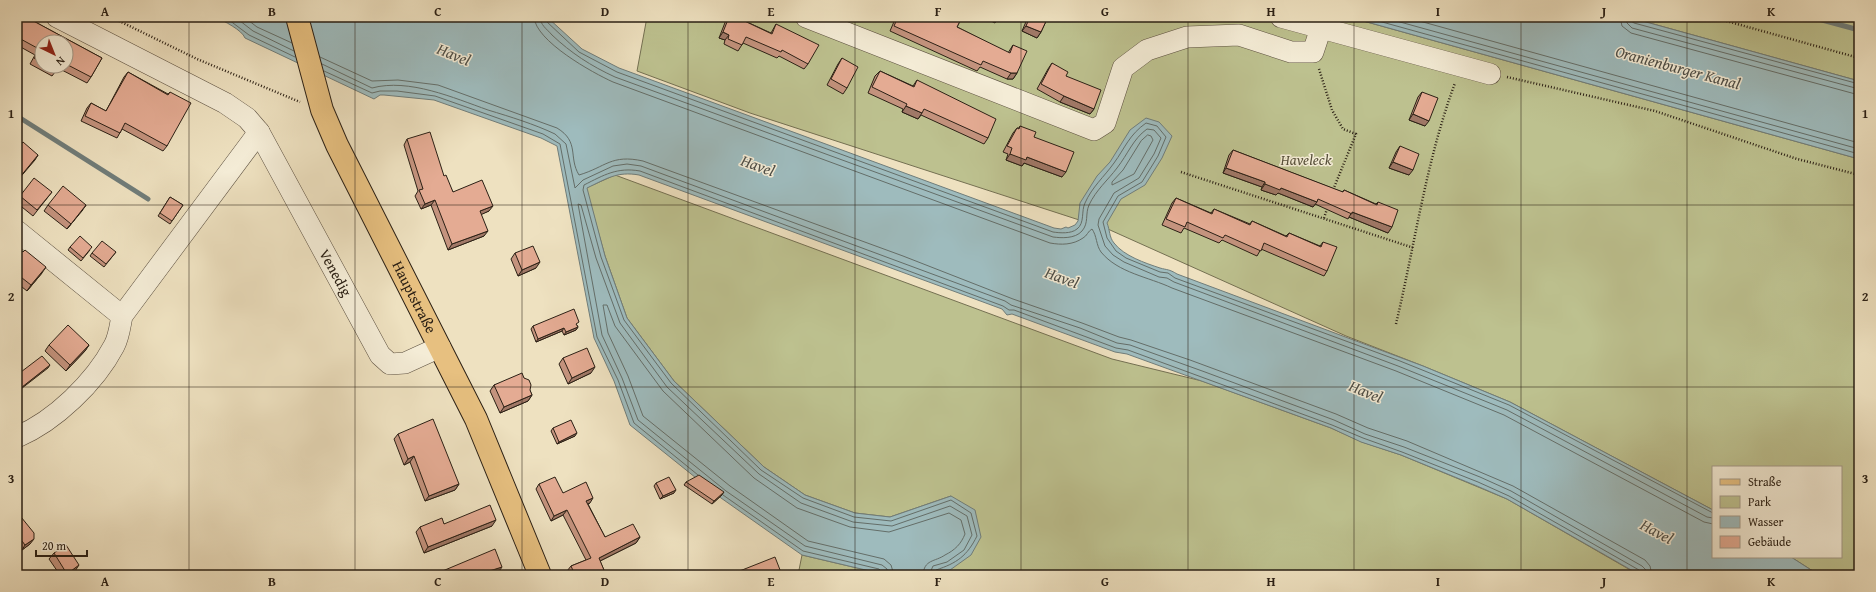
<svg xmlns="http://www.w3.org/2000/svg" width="1876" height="592" font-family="'Gentium Book Plus',serif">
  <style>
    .green { fill: #bdc18f; stroke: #747052 }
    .water { fill: #9ebbbd; stroke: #707d7a }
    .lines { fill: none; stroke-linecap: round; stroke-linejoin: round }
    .shore { stroke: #646e69; stroke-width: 1 }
    .stream { stroke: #707d7a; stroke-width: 5 }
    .minor-casing { stroke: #5c5040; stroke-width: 22 }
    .major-casing { stroke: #2b2015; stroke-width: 24 }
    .path { stroke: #2b2015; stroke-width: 2.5; stroke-dasharray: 1 2; stroke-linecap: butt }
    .minor { stroke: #f4ecd6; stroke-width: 21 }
    .major { stroke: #e7c080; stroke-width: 22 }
    .wall { fill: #c4937e; stroke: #2b2015; fill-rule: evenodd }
    .shaded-wall { fill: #a07867; stroke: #2b2015 }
    .building { fill: #e4ab93; stroke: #2b2015 }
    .grid { fill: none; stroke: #2b2015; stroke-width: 1; stroke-opacity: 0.55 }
    .labels { text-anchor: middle; stroke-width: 3; stroke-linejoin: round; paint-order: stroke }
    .park-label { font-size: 15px; font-style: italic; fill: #57503a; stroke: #f4ecd6 }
    .street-label { font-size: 15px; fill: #2b2015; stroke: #f4ecd6 }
    .water-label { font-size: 16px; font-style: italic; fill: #4e4e47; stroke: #f4ecd6 }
    .neatline { fill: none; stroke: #2b2015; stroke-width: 1.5 }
    .grid-label { font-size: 13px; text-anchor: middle; font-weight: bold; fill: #2b2015 }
  </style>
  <rect width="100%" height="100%" fill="#eee1c0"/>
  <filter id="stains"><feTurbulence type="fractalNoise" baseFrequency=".005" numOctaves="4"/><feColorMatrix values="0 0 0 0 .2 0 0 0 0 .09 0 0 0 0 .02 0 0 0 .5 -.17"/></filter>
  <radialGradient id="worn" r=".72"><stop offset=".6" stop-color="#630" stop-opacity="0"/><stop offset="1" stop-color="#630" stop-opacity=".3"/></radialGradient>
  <path class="green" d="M647 17H1349L1859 159V575H1819L1791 557H1841V467H1713V510L1510 402 1423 366 1346 336 1110 230 750 113 637 71Z
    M1628 17H1859V81Z
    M615 175 1112 359 1202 381 1331 428 1362 442 1401 455 1507 499 1639 575H931L950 570 951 496 890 517 855 513 805 495 764 467 674 381 627 318 605 256 586 188Z
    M802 555 887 575H798Z"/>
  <path class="water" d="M215 17H547L582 49 619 68 1054 228 1061 229 1066 227 1068 228 1075 225 1078 221 1080 203 1097 176 1110 162 1130 130 1146 118 1159 122 1172 136 1162 158 1145 185 1121 199 1107 223C1110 230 1109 237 1114 243 1124 256 1145 263 1160 268 1167 270 1169 269 1177 274L1423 366 1510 402 1713 510V557H1791L1819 575H1640L1507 499 1477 486 1401 455 1361 442 1331 428 1127 354 1115 352 1012 314 1007 315 1002 309 639 175C617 171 606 179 587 188L605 256 627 318 674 381 764 467 805 495 855 513 890 517 951 496 975 510 981 537 971 555 950 570 931 575H887L802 555 721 498 630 425 614 381 594 338 557 146 541 138 434 100 384 95H380L374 99 245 38C242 30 224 21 215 17Z
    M1349 17H1628L1859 81V159Z"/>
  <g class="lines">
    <path class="shore" d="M225 17 249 35 295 57
      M235 17 253 31 294 51
      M244 17 257 27 292 43
      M534 17C535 41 593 73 613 82L1050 243C1061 245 1073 245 1083 238 1087 236 1088 231 1092 229 1097 236 1096 245 1101 252 1118 273 1149 277 1172 288L1396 371 1504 415 1704 522 1713 524
      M540 17C540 25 547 29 552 35 571 53 591 66 615 77L1053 237C1061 238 1075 239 1082 231 1089 223 1085 214 1089 205 1096 190 1108 180 1117 168 1128 154 1133 139 1147 129L1154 130 1161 138 1154 154 1139 178 1114 193 1099 219 1098 225 1105 246 1113 255 1124 262 1159 277 1167 278 1174 282 1398 366 1507 410 1707 517 1713 518
      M545 17 546 21 579 52 617 72 1053 232C1060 233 1071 234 1077 229 1085 223 1081 211 1085 203 1092 187 1104 177 1114 163 1125 148 1129 135 1146 123L1157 126 1166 137 1158 156 1142 182 1118 196 1103 222 1107 238 1116 251 1126 258 1160 272 1168 273 1175 278 1400 361 1509 405 1713 513
      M1364 17 1859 154
      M1382 17 1859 149
      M1405 17 1859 143
      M1620 17 1622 26 1631 33 1859 95
      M1626 17 1627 23 1632 28 1859 89
      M1631 17V21L1634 23 1859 84
      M320 57 372 81 398 80 438 85 557 128C580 142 568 157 579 175 606 167 611 154 643 161L903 256 1013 299 1082 323 1119 337 1131 340 1190 360 1336 414 1368 428 1407 441 1513 486 1645 560 1650 566 1652 575
      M322 64 372 88C409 78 454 98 488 110 511 117 534 124 555 134L566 144 575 188 583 180 613 166 627 164 641 166 1005 301 1011 305 1080 328 1117 343 1130 345 1205 372 1334 420 1365 434 1404 447 1480 477 1511 491 1642 566 1646 570V575
      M324 71 372 93 380 91H397L435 96 543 134 560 144 597 337 618 380 634 423 698 475
      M1148 135 1151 136 1153 140 1134 174 1112 185V182L1123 170 1141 141Z
      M723 495 803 551 879 569 882 572 883 575
      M888 575 887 569 882 565 805 546 726 491 638 420 622 378 602 335 578 204 581 205 596 258 620 323 667 387 759 474 801 503 853 522 892 526 950 506 967 516 972 535 964 550 947 562 933 566 929 575
      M894 575 891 565 884 559 808 541 730 486 643 416 628 376 608 333 603 305H607L615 326 663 391 754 478 797 508 850 527 889 532 949 513 961 520 965 534C961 544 955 550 945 555 935 562 924 559 923 575
      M934 575 936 570C957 563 967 556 977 536L971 513 951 500 891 521 854 517 803 498 761 470 671 383 624 320 601 257 583 190 584 185C604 175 617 167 640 171L1003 306 1009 310H1014L1116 348 1128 350 1332 425 1363 438 1402 452 1478 482 1509 496 1639 570 1641 575"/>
    <path class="stream" d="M1811 17 1859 30
      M17 116 148 199"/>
    <g class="minor-casing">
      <g id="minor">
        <path id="s1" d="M57 17 225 103 247 118 259 132 380 355 390 364 405 363 440 347"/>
        <path d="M806 17 1094 130 1105 123 1123 68 1147 50 1187 37 1239 35 1291 52H1313L1321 28"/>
        <path d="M1281 17 1490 74"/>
        <path d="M17 231 122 316"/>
        <path d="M17 437C55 421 95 382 114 346 119 337 120 326 122 316L259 132"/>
      </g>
    </g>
    <g class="major-casing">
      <g id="major">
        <path id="s2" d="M297 17 322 110 337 145 476 419 540 575"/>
      </g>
    </g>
    <path class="path" d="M111 17 197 59 300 102
      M1712 17 1859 58
      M1319 69 1332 110 1343 129 1356 134 1333 190
      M1507 77 1655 111 1797 159 1859 175
      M1181 172 1414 248
      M1324 218 1328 206
      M1396 324C1415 244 1426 161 1455 83"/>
    <use href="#minor" class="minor"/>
    <use href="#major" class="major"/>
  </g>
  <path class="wall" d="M19 17H26L102 58 91 77 87 83 58 68 52 76 30 64 35 55 17 45V20ZM42 42H66V66H42Z
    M728 17H736L771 33 776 24 808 64 804 69 779 56 777 58 743 43 738 51 724 44 725 40 719 38 726 20Z
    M896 17H962L957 27 1008 53 1013 45 1017 73 1013 79H1007L980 67 977 71 890 31Z
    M983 17H999L995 23Z
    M1028 17H1048L1041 32 1037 38 1022 31Z
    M842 58 847 88 843 94 827 85 838 64Z
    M1052 63 1066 76 1094 109 1090 114 1060 102 1037 89 1048 69Z
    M880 71 913 86 917 80 988 138 984 144 921 115 918 119 902 112 903 109 868 93 875 76Z
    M128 72 168 94 170 92 167 146 163 151 122 129 117 138 81 121 87 108 91 103 106 111 124 77Z
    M1422 92 1425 126 1409 120 1418 97Z
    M1020 126 1034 137 1062 177 1024 163 1022 166 1006 160 1008 154 1003 152 1013 133 1017 128H1019Z
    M407 139 444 176 453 192 489 211 481 214 484 236 448 250 431 205 421 209 415 196 418 191 404 145Z
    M1400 146 1409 175 1389 168 1396 152Z
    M17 149 38 155 17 181Z
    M1233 150 1342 192 1344 190 1376 204 1378 202 1388 233 1349 217 1348 219 1315 204 1313 207 1278 193 1276 195 1261 190 1262 187 1223 173 1229 155Z
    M52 192 33 216 17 203V200L20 196Z
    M170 197 183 205 170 224 158 216Z
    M1176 198 1211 213 1214 209 1250 224 1252 221 1286 236 1289 233 1320 246 1323 242 1327 271 1324 276 1261 249 1257 256 1222 240 1219 243 1184 228 1181 233 1162 225 1172 203Z
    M48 205H86L67 229 44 211Z
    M70 247 90 250 81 261 68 250Z
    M17 248 42 273 27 291 17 283Z
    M116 252 104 267 90 256 92 253Z
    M515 253 536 268 518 276 511 259Z
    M577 325 578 327 576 330 564 335 562 331 536 342 531 329 533 326Z
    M49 345H89L85 351 66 371 45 351Z
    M563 358 591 373 568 384 559 364Z
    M524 378 532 395 528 401 500 413 490 391 494 385Z
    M553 428 575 436 557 444 551 431Z
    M398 434 459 484 455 490 425 501 410 462 404 465 394 439Z
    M686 482 722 495 712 504 684 485Z
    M656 483 674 493 660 499 654 486Z
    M539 484 590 503 588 504 605 537H640L636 543 600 561 606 575H569L567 571 571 566 586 560 563 515 551 521 536 489Z
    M17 512 30 544 22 550 17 544Z
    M444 524 492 526 424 553 416 532 420 527Z
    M54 553 75 571 69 575H60L49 559Z"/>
  <path class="shaded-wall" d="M1026 26 1041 32 1037 38 1022 31Z
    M723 32 729 35 725 40 719 38Z
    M1011 73H1017L1013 79H1007Z
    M1064 96 1094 109 1090 114 1060 102Z
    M906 106 922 113 918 119 902 112Z
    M1413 114 1429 121 1425 126 1409 120Z
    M1010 154 1027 157 1066 172 1062 177 1024 163 1022 166 1006 160Z
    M38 155 35 160 17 181 20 177Z
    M1393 162 1413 170 1409 175 1389 168Z
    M1226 168 1265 182 1262 187 1223 173Z
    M1265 184 1281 188 1317 202 1313 207 1278 193 1276 195 1261 190Z
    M435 200 431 205 421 209 425 204Z
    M86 205 82 211 67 229 71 224Z
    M493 206 489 211 476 217 480 211Z
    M1352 212 1392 227 1388 233 1349 217Z
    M488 231 484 236 448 250 452 244Z
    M540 262 536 268 518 276 522 270Z
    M46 267 42 273 27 291 31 285Z
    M578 327 576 330 564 335 566 332Z
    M564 328 562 331 536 342 538 339Z
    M89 345 85 351 66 371 70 365Z
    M50 365 48 368 17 392V391Z
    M595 367 591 373 568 384 572 378Z
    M532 395 528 401 500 413 504 407Z
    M577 433 575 436 557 444 559 442Z
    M414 456 410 462 404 465 408 459Z
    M459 484 455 490 425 501 429 496Z
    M676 490 674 493 660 499 663 496Z
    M724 492 722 495 712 504 714 501Z
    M593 498 590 503 583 506 586 501Z
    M567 510 563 515 551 521 554 516Z
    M496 520 492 526 424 553 428 547Z
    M640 537 636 543 596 563 599 558Z
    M34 539 30 544 22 550 25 545Z
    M79 565 75 571 69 575H66Z
    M502 567 500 570 485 575H482L483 573Z
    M483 572 480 575H475Z"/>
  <path class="building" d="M19 17H26L102 58 91 77 66 64V42H42V63L34 58 39 49 17 37V22Z
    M729 17H736L772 34 776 24 819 45 808 64 782 50 781 52 746 37 742 45 728 39 729 35 723 32Z
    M898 17H962L957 27 1010 53 1013 45 1027 51 1017 73H1011L983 61 981 65 894 26Z
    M1030 17H1048L1041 32 1026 26Z
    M842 58 858 67 847 88 831 79Z
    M1052 63 1068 72 1066 76 1101 90 1094 109 1064 96 1041 84Z
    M48 66H59L56 71Z
    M880 71 914 87 917 80 996 119 988 138 924 109 922 113 906 106 907 104 872 87Z
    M128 72 168 95 170 92 191 103 167 146 125 123 120 133 85 116 91 103 106 111Z
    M1422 92 1438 98 1429 121 1413 114Z
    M1020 126 1036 132 1034 137 1074 152 1066 172 1027 157 1026 160 1010 154 1012 148 1007 146 1017 128 1019 129Z
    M430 132 444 176 446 175 453 192 482 180 493 206 480 211 488 231 452 244 435 200 425 204 419 190 423 189 407 139Z
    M23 142 38 155 20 177 17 174V149Z
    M1400 146 1419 154 1413 170 1393 162Z
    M1233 150 1343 192 1344 190 1377 205 1378 202 1398 210 1392 227 1352 212V214L1318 199 1317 202 1281 188 1280 190 1265 184V182L1226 168Z
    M34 178 52 192 37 210 20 196Z
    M63 186 86 205 71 224 48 205Z
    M170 197 183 205 172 221 160 213Z
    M1176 198 1212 214 1214 209 1250 225 1252 221 1287 237 1289 233 1321 247 1323 242 1337 247 1327 271 1264 243 1261 251 1225 235 1223 238 1187 222 1185 227 1166 219Z
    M80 236 92 247 83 258 70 247Z
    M102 241 116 252 106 264 92 253Z
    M533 246 540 262 522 270 515 253Z
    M17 248 23 252 25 250 46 267 31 285 17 274Z
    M574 309 579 322 576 324 578 327 566 332 564 328 538 339 533 326Z
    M68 325 89 345 70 365 49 345Z
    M587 348 595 367 572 378 563 358Z
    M42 356 50 365 17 391V375Z
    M522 373 524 378 529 380 531 385 530 390 532 395 504 407 494 385Z
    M433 419 459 484 429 496 414 456 408 459 398 434Z
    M571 420 577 433 559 442 553 428Z
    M699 475 724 492 714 501 686 482Z
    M555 477 563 493 586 482 593 498 586 501 605 537 633 524 640 537 599 558 606 575H575L571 566 591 558 567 510 554 516 539 484Z
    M669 477 676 490 663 496 656 483Z
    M17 494 19 501H17Z
    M490 505 496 520 428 547 420 527 442 518 444 524Z
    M17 512 34 533V539L25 545 19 537 17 539Z
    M66 545 79 565 67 574 54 553Z
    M495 549 502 567 483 573V572L475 575H433Z
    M775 557 782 575H732V574Z"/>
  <path class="grid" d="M189 17V575M355 17V575M522 17V575M688 17V575M855 17V575M1021 17V575M1188 17V575M1354 17V575M1521 17V575M1687 17V575M17 205H1859M17 387H1859"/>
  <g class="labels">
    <g class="park-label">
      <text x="1306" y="165">Haveleck</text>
    </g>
    <g class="street-label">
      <text dy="5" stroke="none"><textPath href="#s1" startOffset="394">Venedig</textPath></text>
      <text dy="5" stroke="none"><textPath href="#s2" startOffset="305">Hauptstraße</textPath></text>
    </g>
    <g class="water-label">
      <text transform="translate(454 54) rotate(22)" y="6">Havel</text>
      <text transform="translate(1678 67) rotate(15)" y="6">Oranienburger Kanal</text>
      <text transform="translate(758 165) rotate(20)" y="6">Havel</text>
      <text transform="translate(1062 277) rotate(20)" y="6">Havel</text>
      <text transform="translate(1366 391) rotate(22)" y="6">Havel</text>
      <text transform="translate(1657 531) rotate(28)" y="6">Havel</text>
    </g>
  </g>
  <rect width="1876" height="592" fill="none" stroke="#eee1c0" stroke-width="44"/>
  <rect x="1712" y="466" width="130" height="92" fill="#f4ecd6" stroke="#a49a89"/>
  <rect x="1720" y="479" width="20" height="6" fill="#e7c080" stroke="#a49a89"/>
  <text x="1748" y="486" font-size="12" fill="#2b2015">Straße</text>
  <rect x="1720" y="496" width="20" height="12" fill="#bdc18f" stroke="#a49a89"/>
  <text x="1748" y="506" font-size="12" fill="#2b2015">Park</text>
  <rect x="1720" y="516" width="20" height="12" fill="#9ebbbd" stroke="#a49a89"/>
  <text x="1748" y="526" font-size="12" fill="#2b2015">Wasser</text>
  <rect x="1720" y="536" width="20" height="12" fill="#e4ab93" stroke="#a49a89"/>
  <text x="1748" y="546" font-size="12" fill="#2b2015">Gebäude</text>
  <g transform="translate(54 54) rotate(137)"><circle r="19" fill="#f4ecd6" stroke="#a49a89"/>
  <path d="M0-3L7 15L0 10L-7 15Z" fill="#8f2418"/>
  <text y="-6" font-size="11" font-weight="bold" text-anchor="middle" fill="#2b2015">N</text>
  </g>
  <path d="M36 550v6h51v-6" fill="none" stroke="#2b2015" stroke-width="2"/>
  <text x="42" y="550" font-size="12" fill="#2b2015" stroke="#f4ecd6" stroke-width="3" paint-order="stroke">20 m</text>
  <rect x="22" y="22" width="1832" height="548" class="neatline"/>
  <g class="grid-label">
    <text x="105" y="16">A</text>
    <text x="272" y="16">B</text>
    <text x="438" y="16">C</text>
    <text x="605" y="16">D</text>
    <text x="771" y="16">E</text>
    <text x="938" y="16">F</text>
    <text x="1105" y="16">G</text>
    <text x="1271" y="16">H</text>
    <text x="1438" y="16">I</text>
    <text x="1604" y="16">J</text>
    <text x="1771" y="16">K</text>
    <text x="11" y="118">1</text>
    <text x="1865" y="118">1</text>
    <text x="11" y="301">2</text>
    <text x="1865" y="301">2</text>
    <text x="11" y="483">3</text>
    <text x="1865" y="483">3</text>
    <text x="105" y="586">A</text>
    <text x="272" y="586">B</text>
    <text x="438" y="586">C</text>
    <text x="605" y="586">D</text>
    <text x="771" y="586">E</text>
    <text x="938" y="586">F</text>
    <text x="1105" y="586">G</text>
    <text x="1271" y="586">H</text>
    <text x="1438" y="586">I</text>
    <text x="1604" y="586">J</text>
    <text x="1771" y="586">K</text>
  </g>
  <rect width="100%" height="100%" filter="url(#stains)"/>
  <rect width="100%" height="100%" fill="url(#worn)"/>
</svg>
